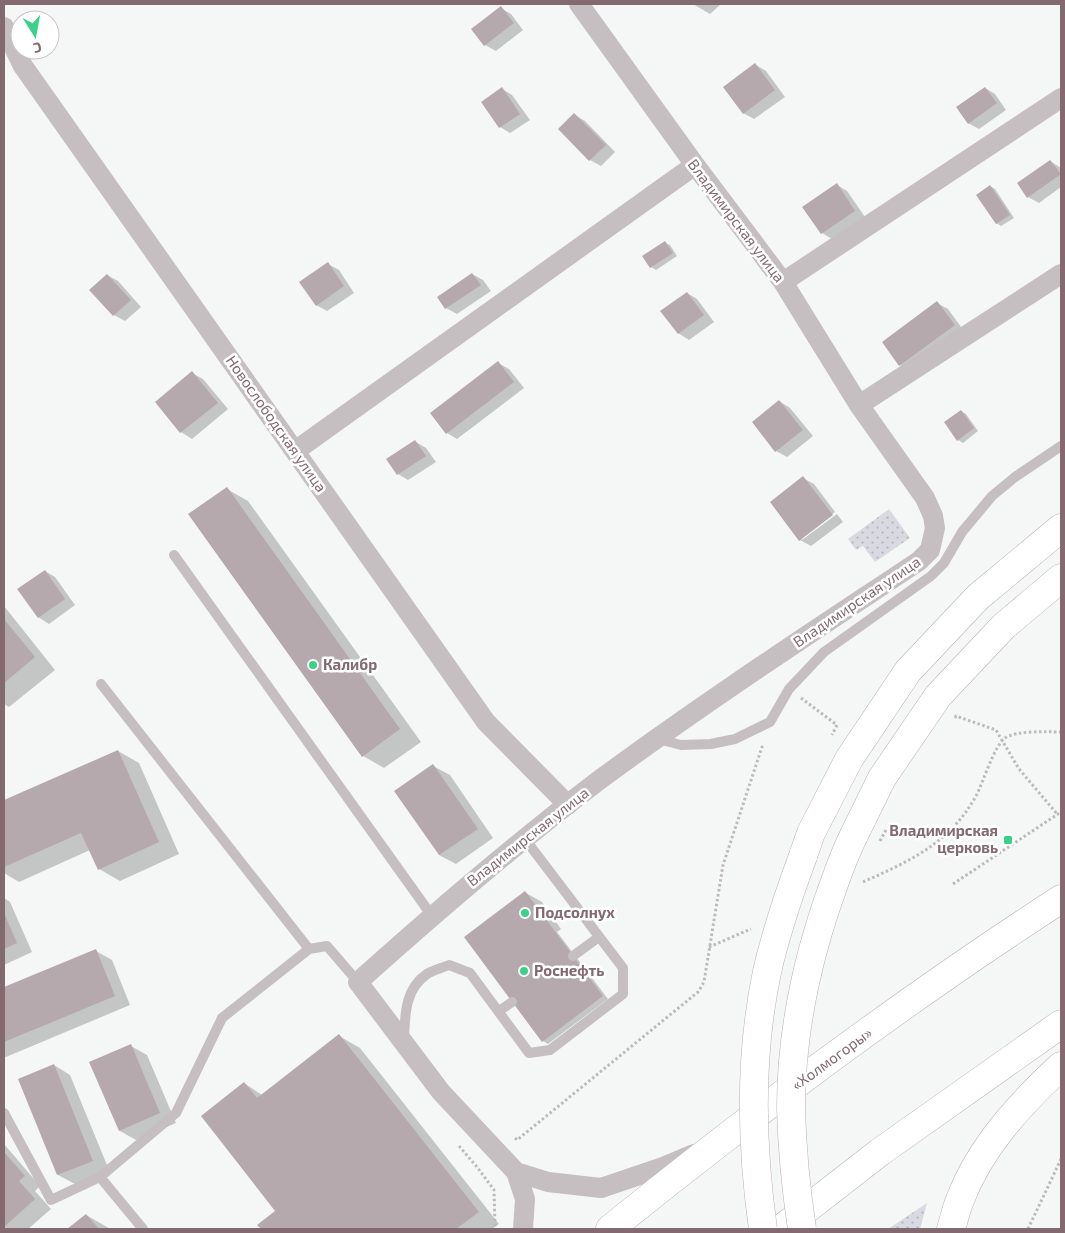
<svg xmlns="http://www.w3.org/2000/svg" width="1065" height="1233" font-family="'Exo 2',sans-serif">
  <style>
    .green { fill: url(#green-dots) }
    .shadow { fill: #0003 }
    .building { fill: #b6a9ae }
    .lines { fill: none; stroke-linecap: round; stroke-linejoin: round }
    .secondary-casing { stroke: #bbb1b4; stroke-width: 29 }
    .trunk-casing { stroke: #b9b2b4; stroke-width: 29 }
    .path { stroke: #beb9ba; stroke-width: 3; stroke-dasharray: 2.5 2.5; stroke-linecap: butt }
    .service { stroke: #c6bfc1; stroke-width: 10 }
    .minor { stroke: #c6bfc1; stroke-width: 20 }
    .secondary { stroke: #fff; stroke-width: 28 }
    .trunk { stroke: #fff; stroke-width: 28 }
    .secondary-bridge-casing { stroke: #bbb1b4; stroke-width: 29; stroke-linecap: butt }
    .path-bridge { stroke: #beb9ba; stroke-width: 3; stroke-dasharray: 2.5 2.5; stroke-linecap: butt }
    .secondary-bridge { stroke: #fff; stroke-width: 28 }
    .poi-dot { fill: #3ad288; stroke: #fff; stroke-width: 2 }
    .labels { text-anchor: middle; stroke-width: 5; stroke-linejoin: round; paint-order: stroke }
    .street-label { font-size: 15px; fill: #836970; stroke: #fff }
    .poi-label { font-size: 15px; font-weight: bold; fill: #836970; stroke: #fff; text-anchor: start }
  </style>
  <defs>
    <pattern id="green-dots" width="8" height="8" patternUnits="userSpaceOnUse" patternTransform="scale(1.25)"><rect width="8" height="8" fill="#d9dae1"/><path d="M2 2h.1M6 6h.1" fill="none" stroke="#b5b5bb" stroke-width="1.8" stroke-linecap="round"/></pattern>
  </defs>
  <rect width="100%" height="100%" fill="#f5f7f7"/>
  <path class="green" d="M889 509 910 538 875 562 863 546 856 550 848 539Z
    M927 1203 920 1229H888Z"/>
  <path class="shadow" d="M693 4H721L710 14Z
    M501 8 511 14 523 30 496 51 485 45Z
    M756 65 766 71 785 97 754 119 743 113Z
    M985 88 995 94 1006 110 979 129 968 123Z
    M502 89 512 95 530 120 510 133 500 127Z
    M575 115 585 121 615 152 601 166 590 160 560 129Z
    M1050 161 1061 168V187L1039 203 1028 197Z
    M837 185 847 191 865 217 832 239 822 233Z
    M990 186 995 189 1014 218 1001 226 996 223Z
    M665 243 670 245 677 256 656 270 651 267 644 256Z
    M328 264 339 270 354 293 327 311 316 305Z
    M472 274 483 280 491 291 457 314 446 308 439 297Z
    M107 275 118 281 141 307 125 321 114 315 91 290Z
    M687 293 697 299 714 322 689 340 678 333Z
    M937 303 948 309 964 331 911 371 900 365Z
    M498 363 509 369 524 388 457 439 447 433Z
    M192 373 203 379 228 409 192 439 181 432 156 402Z
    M779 401 790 408 813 436 787 457 776 451Z
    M961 411 966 414 978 431 963 443 958 440Z
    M416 442 426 448 436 462 408 480 398 474Z
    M803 478 814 484 835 512 802 537V540L837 514 843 522 811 546 800 540Z
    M227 489 248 501 421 742 384 768 363 756Z
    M45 571 55 577 75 605 49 624 38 617Z
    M4 606 55 670 9 707 4 704Z
    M118 751 139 763 179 854 120 881 99 869 90 850 19 882 4 873V802Z
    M433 766 450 775 493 838 456 864 439 855Z
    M526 893 542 902 561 929 557 932 608 999 548 1044 543 1041Z
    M4 898 10 902 32 952 4 965Z
    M96 951 112 960 130 1005 6 1057 4 1056V989Z
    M339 1036 360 1048 499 1224 492 1229H262L259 1225 277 1211 244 1083 262 1095Z
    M131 1046 147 1055 176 1123 136 1140 120 1131Z
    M54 1065 70 1075 109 1170 75 1184 58 1175 20 1079Z
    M4 1144 40 1186 35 1191 51 1209 28 1229H4Z
    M86 1215 107 1227 109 1229H69Z"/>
  <path class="building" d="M501 6 514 23 484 46 471 29Z
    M755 63 775 90 743 114 723 87Z
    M502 87 520 114 499 128 481 102Z
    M985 87 997 103 968 124 956 107Z
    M574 113 606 145 589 161 558 129Z
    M1050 160 1061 174 1027 198 1017 183Z
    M837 183 855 211 821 234 802 207Z
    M990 185 1010 215 996 224 976 195Z
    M665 241 673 253 650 268 642 256Z
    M328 262 344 286 316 306 299 282Z
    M472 273 481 285 445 309 437 297Z
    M107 274 131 300 113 316 89 290Z
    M687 292 704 315 678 334 660 311Z
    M937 301 955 325 899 366 882 342Z
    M498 361 514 382 446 434 430 413Z
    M192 371 218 403 180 433 155 402Z
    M779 400 803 430 775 452 752 422Z
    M961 410 974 428 957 441 944 422Z
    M415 440 426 456 397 475 386 459Z
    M803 476 833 515 799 541 770 502Z
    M227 487 400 729 362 757 188 514Z
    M45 570 65 599 38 618 17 589Z
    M4 619 35 657 4 683Z
    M118 750 159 842 98 870 81 833 4 867V800Z
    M433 764 478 829 439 855 394 791Z
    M525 891 603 996 542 1042 464 937Z
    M4 913 17 943 4 949Z
    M96 949 115 996 4 1042V987Z
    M339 1034 479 1212 456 1229H261L257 1225 275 1211 201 1116 244 1082 257 1098Z
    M131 1044 160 1113 119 1131 89 1062Z
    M54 1064 93 1161 57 1175 18 1079Z
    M4 1152 25 1176 19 1181 35 1199 4 1227Z
    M86 1214 99 1229H67Z"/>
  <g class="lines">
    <g class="secondary-casing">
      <path id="secondary" d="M854 835 882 778 938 696 1004 626 1061 578
        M803 856 811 833 849 759 908 671 978 597 1061 528
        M951 1229C954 1220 956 1209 960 1200 980 1147 1020 1104 1061 1066"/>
    </g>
    <g class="trunk-casing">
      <path id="trunk" d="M610 1229C755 1112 905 1000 1061 899
        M781 1229 880 1152 1061 1024"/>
    </g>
    <path class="path" d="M801 698 837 725 832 735
      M955 718 956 716 996 730 1019 769 1058 815
      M863 882C910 861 950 843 976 796 983 783 994 746 1005 738 1017 730 1046 732 1061 732
      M953 884 1061 812
      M709 947 751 929
      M515 1138 517 1140 698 992 704 982 723 865 763 744
      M459 1146 477 1167 494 1190 495 1227 492 1229
      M1028 1229 1061 1159"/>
    <path class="service" d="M174 555 432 916
      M101 684 309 949
      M658 739 681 745 711 744 735 739 770 722 789 689 824 652 931 576 944 563 962 532 992 496 1015 477 1061 446
      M573 956 599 937
      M499 1011 512 1002
      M404 1039C405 1014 405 989 427 974 433 970 442 968 449 965L470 973 529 1053 550 1050 623 994V968L525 839
      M4 1113 51 1200 100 1177 143 1229
      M100 1177 176 1113 222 1018 309 949 327 946 358 982"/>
    <path class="minor" d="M4 27 23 66 486 722 568 805
      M783 282 1061 98
      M859 405 1061 274
      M295 451 695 165
      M516 1172 548 1182 601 1188 663 1167 694 1154
      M523 1229 525 1199 516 1172 441 1092 358 982C436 912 515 844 598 781 702 704 811 633 919 561L930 550 935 528 933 516 925 498 859 405 783 282 695 165 579 4"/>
    <use href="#secondary" class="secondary"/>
    <use href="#trunk" class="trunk"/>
    <g class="secondary-bridge-casing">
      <path id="secondary-bridge" d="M763 1229C751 1144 749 1057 767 972 776 932 789 894 803 856
        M802 1229C796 1189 792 1149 791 1108 791 1032 808 955 834 884 840 867 846 851 854 835"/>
    </g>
    <path class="path-bridge" d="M880 841 887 828"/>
    <use href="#secondary-bridge" class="secondary-bridge"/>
  </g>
  <g class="poi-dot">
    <circle cx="313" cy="665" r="5"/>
    <rect x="1003" y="835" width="10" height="10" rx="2.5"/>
    <circle cx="525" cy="913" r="5"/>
    <circle cx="524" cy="971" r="5"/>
  </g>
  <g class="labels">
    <g class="street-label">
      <text transform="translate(736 221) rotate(53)" y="5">Владимирская улица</text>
      <text transform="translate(276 424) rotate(55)" y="5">Новослободская улица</text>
      <text transform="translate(857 602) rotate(-34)" y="5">Владимирская улица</text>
      <text transform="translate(528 837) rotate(-38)" y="5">Владимирская улица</text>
      <text transform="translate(832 1059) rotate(-36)" y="5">«Холмогоры»</text>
    </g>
    <g class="poi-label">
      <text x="323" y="670">Калибр</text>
      <text x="998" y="836" text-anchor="end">Владимирская<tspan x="998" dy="17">церковь</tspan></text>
      <text x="535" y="918">Подсолнух</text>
      <text x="534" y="976">Роснефть</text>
    </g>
  </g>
  <rect width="1065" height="1233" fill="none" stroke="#836970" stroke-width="10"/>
  <g transform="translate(35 35) rotate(169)"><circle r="24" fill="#ffffff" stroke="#cdc3c6"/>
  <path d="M0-4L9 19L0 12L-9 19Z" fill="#3ad288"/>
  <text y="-8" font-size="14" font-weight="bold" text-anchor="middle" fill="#836970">С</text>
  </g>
</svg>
